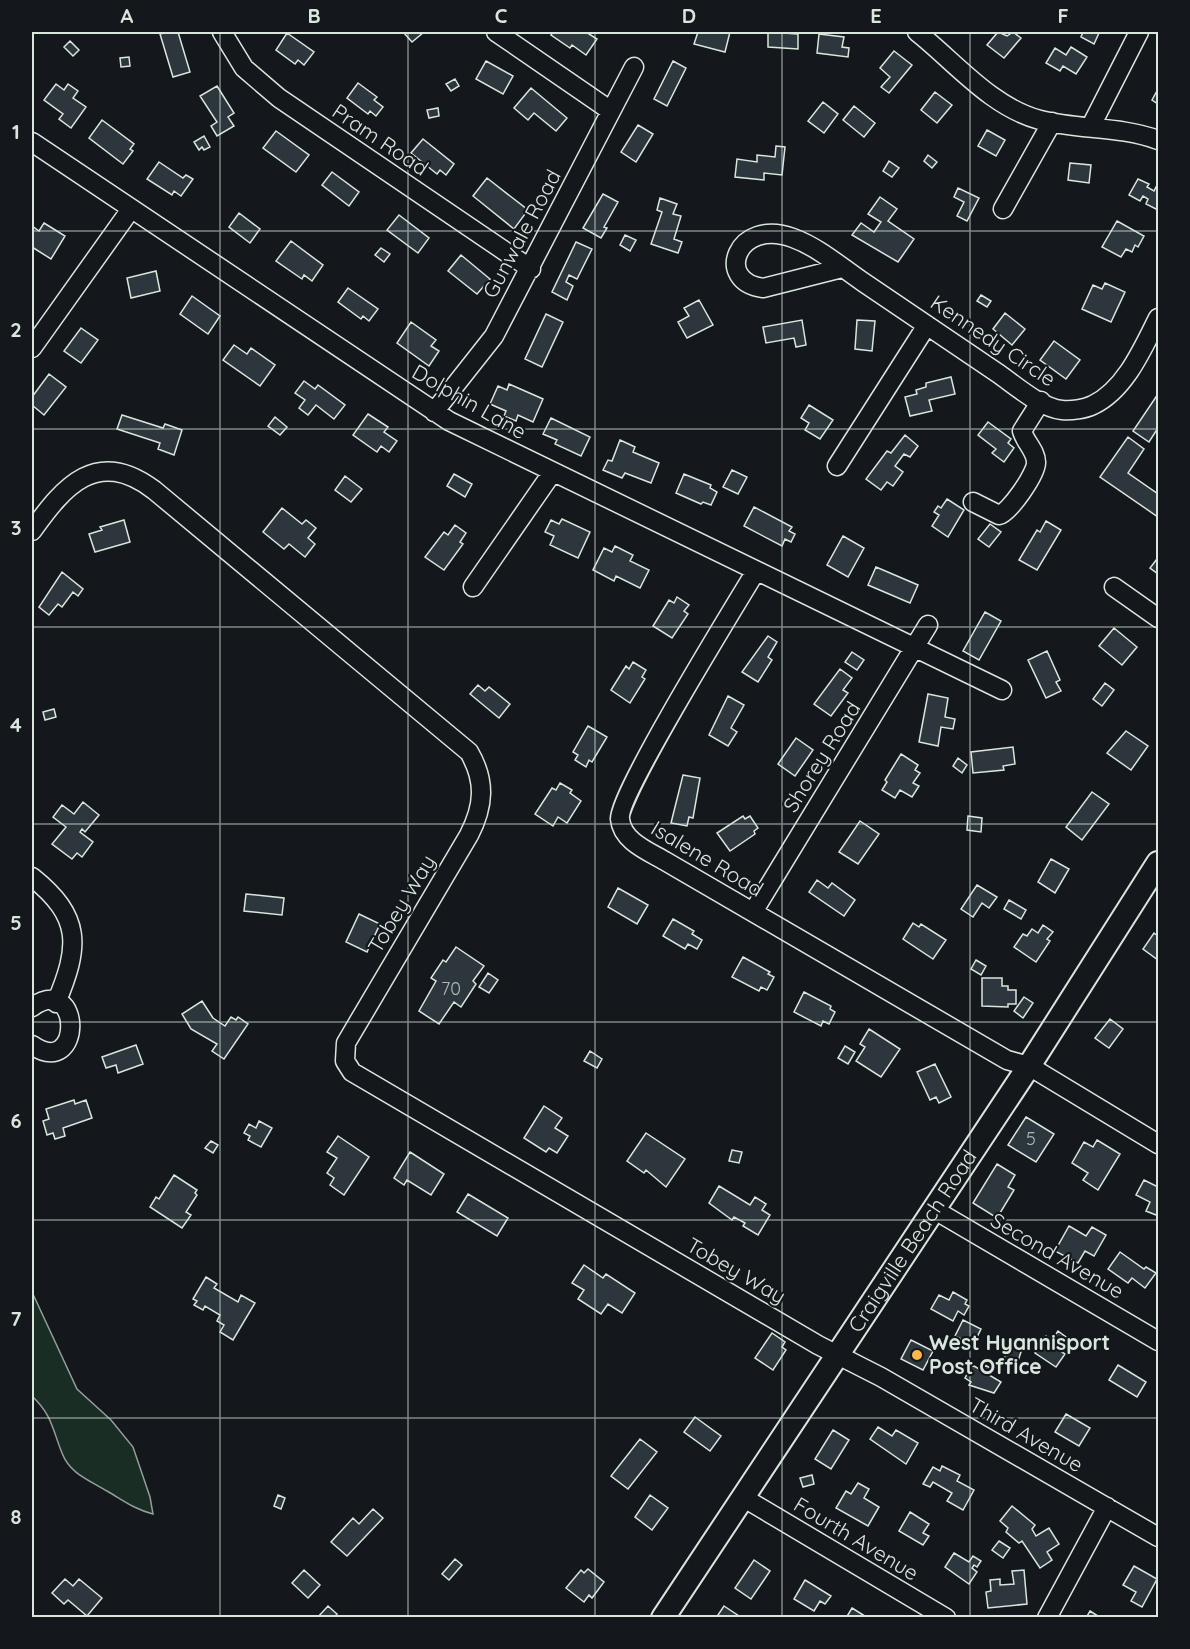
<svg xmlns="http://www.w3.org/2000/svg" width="1190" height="1649" font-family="Quicksand,sans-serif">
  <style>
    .green { fill: #1a2d24; stroke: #939e99; stroke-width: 1.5 }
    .building { fill: #2c363c; stroke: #d8e6dc; stroke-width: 1.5 }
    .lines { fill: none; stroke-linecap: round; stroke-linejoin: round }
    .minor-casing { stroke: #d8e6dc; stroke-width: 21 }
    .major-casing { stroke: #d8e6dc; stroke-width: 26 }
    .minor { stroke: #14181c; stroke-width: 18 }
    .major { stroke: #14181c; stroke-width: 22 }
    .grid { fill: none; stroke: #d8e6dc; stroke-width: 1.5; stroke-opacity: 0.55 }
    .poi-dot { fill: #ffb74d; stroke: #14181c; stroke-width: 2 }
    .labels { text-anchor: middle; stroke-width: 4.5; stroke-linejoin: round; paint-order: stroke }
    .number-label { font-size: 18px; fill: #adbab4 }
    .street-label { font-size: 21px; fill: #d8e6dc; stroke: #14181c }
    .poi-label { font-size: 21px; font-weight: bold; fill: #d8e6dc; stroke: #14181c; text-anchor: start }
    .neatline { fill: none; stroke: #d8e6dc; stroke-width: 2 }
    .grid-label { font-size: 20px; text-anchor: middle; font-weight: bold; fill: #d8e6dc }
  </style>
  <rect width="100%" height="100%" fill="#14181c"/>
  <path class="green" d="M32 1292 77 1389 111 1420 133 1447 150 1497 153 1514C134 1509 124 1501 107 1491 89 1480 70 1474 62 1453 52 1428 52 1415 32 1396Z"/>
  <path class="building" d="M168 32H178L190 72 173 77 160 34Z
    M403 32H424L412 42Z
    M553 32H586L597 39 586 55 572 45 570 48 551 35Z
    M698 32H730L725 52 694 44Z
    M768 32 798 34V49L768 47Z
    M998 32 1007 36 1013 32 1021 38 1004 58 987 45Z
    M1083 32 1099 33 1094 44 1081 37Z
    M287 33 314 52 304 65 298 60 295 64 276 50Z
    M819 34 844 37 842 47 849 48 848 57 817 53Z
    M70 41 79 50 73 56 64 47Z
    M1071 47 1087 57 1076 74 1063 66 1060 71 1046 63 1055 48 1066 55Z
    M894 51 912 65 889 93 881 87 890 77 880 68Z
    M129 57 130 66 121 67 120 58Z
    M486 61 513 76 503 94 476 79Z
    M673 61 686 68 667 106 654 99Z
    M455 79 459 86 451 91 446 84Z
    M358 83 377 97 374 100 383 107 376 116 370 111 368 114 347 98Z
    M56 84 64 90 68 84 78 91 73 98 86 107 71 128 59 119 63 114 44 100Z
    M217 86 234 113 228 117 234 126 217 136 211 126 217 122 200 96Z
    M531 88 567 118 556 131 534 113 528 120 514 108Z
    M1158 89V104L1152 100Z
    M935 92 952 105 937 123 921 110Z
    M823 102 838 114 824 133 808 121Z
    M854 106 875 123 864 137 843 120Z
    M438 108 439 116 429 118 427 110Z
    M102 120 134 144 130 149 133 151 123 164 89 138Z
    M638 125 653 134 636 162 621 152Z
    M987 130 1005 140 996 156 978 146Z
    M276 131 309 155 296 172 263 148Z
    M204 136 210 147 204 150 202 147 199 150 194 142Z
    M423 139 454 164 446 175 440 170 437 174 411 153Z
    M776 146 785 147 782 175 764 173V180L735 177 737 159 757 162V155L775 157Z
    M928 155 937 162 932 168 924 161Z
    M889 161 899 168 892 177 883 171Z
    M159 162 183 178 186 175 193 179 181 196 174 191 172 195 147 179Z
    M1070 163 1091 165 1089 183 1068 180Z
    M332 172 359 192 349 206 322 185Z
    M487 178 528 210 514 229 473 196Z
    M1138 179 1149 184 1147 187 1154 191 1156 187 1158 188V210L1146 204 1148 199 1143 196 1140 201 1129 195Z
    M958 188 979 198 967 221 957 216 964 202 954 197Z
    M603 194 618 202 604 227 607 228 601 238 583 228Z
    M880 197 897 209 888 221 914 239 898 262 852 235 861 223 874 232 881 222 868 214Z
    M660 198 677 204 673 214 681 216 674 239 682 242 678 253 651 244 662 212 657 210Z
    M239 213 260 229 250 243 229 227Z
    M399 215 429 238 418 253 387 230Z
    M1117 221 1144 236 1138 247 1135 245 1132 252 1126 249 1121 257 1102 247Z
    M44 223 65 236 51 259 32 247V226L39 231Z
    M625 235 636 240 630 251 620 245Z
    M291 241 323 265 312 281 304 275 302 279 276 261Z
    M576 242 592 249 577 279 569 275 566 282 573 286 567 300 552 292Z
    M381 248 390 254 384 262 375 255Z
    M461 255 490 279 477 294 448 271Z
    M156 271 160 291 131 298 127 278Z
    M1105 283 1125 292 1111 322 1082 309 1093 285 1102 289Z
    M348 288 378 309 369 321 363 316 361 319 338 302Z
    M981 295 991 301 987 307 977 301Z
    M192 296 220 316 208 334 180 314Z
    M699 300 713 325 687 338 678 322 689 316 684 308Z
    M1005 313 1025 329 1012 345 993 329Z
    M546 314 563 322 542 367 525 359Z
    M802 320 806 345 796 347 794 338 766 343 763 327Z
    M857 320 875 321 872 351 855 349Z
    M411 322 436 340 431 346 439 351 429 366 397 343Z
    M81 328 98 340 81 363 64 351Z
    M1054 341 1080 360 1066 379 1040 360Z
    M234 345 247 354 251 348 275 365 260 386 223 360Z
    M49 374 66 387 44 415 32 405V397Z
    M951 377 955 394 929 400 932 411 910 416 905 397 917 394 916 390 926 387V383Z
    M304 381 315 389 318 385 345 405 334 419 316 405 308 415 299 408 305 400 295 393Z
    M509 384 543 399 533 422 518 415 516 421 504 416 506 411 490 404 498 386 507 390Z
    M1158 394V428L1149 442 1133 431Z
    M809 405 833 420 820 439 805 430 809 423 801 418Z
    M368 414 388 427 384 432 397 441 389 452 381 446 377 452 353 435Z
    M122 415 163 428 165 424 182 430 174 455 158 449 160 443 117 429Z
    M275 417 287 427 280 435 268 426Z
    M551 418 590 437 581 456 555 444 557 440 543 434Z
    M988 422 1011 439 1008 443 1014 448 1004 462 992 453 996 449 978 435Z
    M905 435 918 446 910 457 904 454 895 466 903 472 893 486 887 482 881 490 866 479 887 451 891 453Z
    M1128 437 1144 449 1128 473 1158 494V517L1100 477Z
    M620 440 635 447 633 452 659 463 651 483 625 473 622 478 603 470 608 460 612 461Z
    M732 470 747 477 738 494 723 487Z
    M454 474 472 484 465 497 447 486Z
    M684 474 711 485 710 488 717 492 711 505 703 502 701 504 676 493Z
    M345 476 362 489 351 502 335 490Z
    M947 499 964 510 948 537 932 526 939 515 934 512 938 506 941 508Z
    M754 507 792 527 789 531 795 534 791 542 785 539 782 546 744 526Z
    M282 508 302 524 306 520 316 528 308 538 315 544 305 557 289 544 284 549 263 532Z
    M562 519 590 532 578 558 550 545 554 536 545 532 551 520 559 524Z
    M124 520 130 542 95 552 89 534 102 530 100 527Z
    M1046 521 1061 530 1037 570 1019 560 1037 530 1040 532Z
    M990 524 1001 532 989 547 978 539Z
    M455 525 466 533 460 542 463 544 444 570 425 557 444 532 448 535Z
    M843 536 864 548 848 577 827 565Z
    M615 546 633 555 630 561 649 570 640 588 616 576 614 581 593 570 604 548 612 552Z
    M1157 559 1158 560V574L1150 568Z
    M876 567 918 585 910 603 868 585Z
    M62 572 83 589 78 596 73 592 62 607 58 604 49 615 39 607Z
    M677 597 689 605 684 611 688 614 672 638 653 626 669 600 674 603Z
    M985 612 1001 621 979 660 963 651Z
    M1114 628 1137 647 1122 665 1099 646Z
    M768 636 777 642 768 657 772 660 758 682 742 672Z
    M1047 651 1060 680 1056 682 1061 691 1046 698 1028 660Z
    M852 652 864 660 857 670 845 662Z
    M633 662 646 670 642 677 645 679 630 703 611 690 626 666 629 669Z
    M840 669 852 678 843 690 848 693 831 716 814 704Z
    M1105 683 1114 690 1102 706 1093 699Z
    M478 685 485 691 489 687 510 704 499 718 470 694Z
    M928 694 948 698 945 717 955 719 953 729 941 727 938 746 919 742Z
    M728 696 744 705 731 728 737 732 728 746 709 735Z
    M54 709 56 717 45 720 43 712Z
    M588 726 607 737 592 762 589 760 586 767 575 760 578 755 573 752Z
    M1126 731 1148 746 1131 770 1107 753Z
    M796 738 813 750 795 776 778 764Z
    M1013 747 1015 764 1003 766 1004 770 973 773 971 752Z
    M901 754 918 765 915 770 920 773 913 783 919 786 912 797 900 790 895 798 882 790 887 782 885 780Z
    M958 758 967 765 962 773 953 766Z
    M683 775 700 778 693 818 689 817 687 826 671 823Z
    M560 783 572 790 570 793 581 801 567 823 558 817 553 826 535 814 552 788 556 790Z
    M1092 792 1109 804 1082 840 1066 827Z
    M83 802 99 815 85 832 82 829 80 832 93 842 82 857 77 853 72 859 52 844 66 827 53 817 62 805 74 814Z
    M743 816 745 819 750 816 758 828 754 831 755 834 730 851 717 833Z
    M968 816 982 818 981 832 967 830Z
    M860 821 879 834 858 864 839 852Z
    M1051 859 1069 869 1055 893 1038 882Z
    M817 880 828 888 832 883 855 900 844 916 809 892Z
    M977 885 997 897 989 908 982 903 973 917 961 909Z
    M618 888 648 905 637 924 608 907Z
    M246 894 284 898 282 915 244 911Z
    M1009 900 1026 910 1021 919 1004 909Z
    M359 914 380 924 367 952 346 942Z
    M673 919 694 931 692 934 702 940 697 949 688 944 685 949 663 936Z
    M913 923 919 927 921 924 946 940 933 959 903 939Z
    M1043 925 1053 932 1047 939 1050 941 1036 962 1014 947 1023 934 1027 936 1032 929 1038 933Z
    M1154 933 1158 936V960L1143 949Z
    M456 947 484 966 473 981 476 984 461 1007 454 1002 439 1024 419 1011 436 981 431 978 443 960 446 962Z
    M743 957 770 972 768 974 774 977 767 990 761 987 759 991 732 977Z
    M976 960 986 966 981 975 971 969Z
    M488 973 498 980 489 993 479 987Z
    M982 978H1002V986H1008V990H1016V1004H1008V1007L982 1006Z
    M804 992 831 1006 830 1009 835 1012 829 1024 823 1021 821 1026 794 1012Z
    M1024 997 1033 1003 1023 1018 1014 1011Z
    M202 1001 213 1018 225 1026 231 1017 236 1020 238 1017 248 1024 224 1059 212 1051 217 1044 191 1029 182 1014Z
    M1110 1019 1123 1029 1109 1048 1095 1038Z
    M869 1029 900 1049 881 1077 856 1061 865 1047 860 1044Z
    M136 1045 143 1064 118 1073 116 1065 106 1068 102 1057Z
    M845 1046 855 1052 848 1064 838 1058Z
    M590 1051 602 1059 597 1068 584 1061Z
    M935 1064 951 1097 939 1103 936 1097 930 1100 917 1072Z
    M74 1100 75 1104 86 1100 92 1118 63 1128 65 1136 55 1139 53 1133 47 1135 43 1121 49 1119 46 1109Z
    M544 1106 562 1118 555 1128 568 1136 557 1153 549 1148 546 1152 524 1138Z
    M1026 1117 1054 1134 1036 1162 1008 1145Z
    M259 1121 272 1128 261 1147 248 1140 250 1136 244 1133 249 1124 256 1128Z
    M646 1133 685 1159 666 1187 646 1170 644 1173 627 1161Z
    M338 1136 369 1157 344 1195 330 1185 334 1178 327 1173 337 1158 327 1152Z
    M1097 1140 1120 1154 1098 1190 1083 1180 1088 1173 1072 1163 1084 1142 1093 1147Z
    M211 1141 218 1145 213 1153 205 1148Z
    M732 1150 742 1152 739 1163 729 1161Z
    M410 1152 444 1174 431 1195 407 1180 404 1185 394 1178Z
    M997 1164 1015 1175 1008 1187 1014 1190 997 1218 973 1203Z
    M174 1175 197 1190 195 1193 197 1195 186 1212 191 1215 182 1228 150 1207 156 1197 159 1199Z
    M1144 1180 1158 1187V1210L1156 1215 1146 1211 1150 1202 1136 1195Z
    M719 1186 750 1205 755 1197 766 1204 762 1210 770 1215 758 1235 743 1226 745 1223 734 1217 732 1220 709 1203Z
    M468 1194 508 1218 497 1236 457 1212Z
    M1069 1226 1086 1236 1092 1227 1106 1235 1094 1256 1085 1251 1078 1263 1055 1251Z
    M1120 1252 1144 1269 1146 1267 1156 1273 1145 1288 1132 1278 1128 1283 1108 1269Z
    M584 1265 603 1278 606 1274 635 1293 622 1313 608 1304 601 1314 578 1299 584 1290 572 1283Z
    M206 1277 217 1284 214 1288 238 1302 241 1295 255 1303 233 1340 220 1332 224 1325 217 1321 220 1315 205 1306 203 1310 194 1305 197 1301 193 1299Z
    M953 1292 967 1300 965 1304 969 1306 964 1315 958 1311 953 1321 931 1309 939 1295 949 1300Z
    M963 1320 981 1329 973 1345 955 1336Z
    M1058 1331 1066 1337 1061 1345 1057 1343 1054 1347 1065 1354 1056 1367 1035 1353 1046 1336 1052 1340Z
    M772 1333 785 1342 782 1347 786 1350 773 1370 755 1358Z
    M911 1340 933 1351 923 1370 901 1359Z
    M1009 1344 1022 1349 1017 1364 1004 1359Z
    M972 1365 981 1370 985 1365 992 1369 989 1375 1001 1382 994 1393 969 1385 971 1382 965 1378Z
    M1118 1365 1146 1382 1137 1397 1109 1380Z
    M1066 1414 1090 1428 1079 1446 1055 1432Z
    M695 1417 721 1436 710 1451 684 1432Z
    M878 1427 892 1436 896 1430 918 1443 906 1464 870 1439Z
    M833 1430 849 1440 831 1469 815 1459Z
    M640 1439 657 1452 628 1489 611 1476Z
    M942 1466 960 1475 957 1481 974 1490 963 1510 947 1501 952 1493 933 1482 930 1487 923 1484 933 1467 940 1471Z
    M812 1475 814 1484 803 1487 800 1478Z
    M858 1483 869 1489 864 1498 879 1507 868 1526 836 1508 846 1491 851 1494Z
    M278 1495 285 1498 281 1509 274 1506Z
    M650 1495 668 1508 652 1530 635 1517Z
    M1012 1506 1035 1525 1032 1529 1036 1536 1049 1528 1059 1544 1047 1552 1052 1560 1040 1568 1022 1541 1019 1543 1006 1532 1008 1528 1000 1521Z
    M373 1509 383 1518 347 1556 331 1542 353 1518 359 1524Z
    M910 1512 929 1524 923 1533 929 1536 923 1545 899 1531Z
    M999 1541 1010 1548 1003 1558 992 1550Z
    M954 1553 969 1562 973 1556 981 1561 977 1567 974 1565 972 1568 977 1572 969 1584 945 1567Z
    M455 1559 462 1565 449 1580 442 1574Z
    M754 1560 770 1571 751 1599 735 1588Z
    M1134 1566 1157 1579 1142 1607 1131 1601 1136 1592 1123 1585Z
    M588 1569 604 1582 592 1598 589 1595 584 1602 566 1588 581 1570 584 1573Z
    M304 1570 320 1585 308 1598 292 1583Z
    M1024 1570 1027 1604 988 1608 986 1592 991 1591 990 1580 1000 1579V1585L1014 1584 1012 1571Z
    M65 1579 73 1586 79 1579 102 1598 87 1616 68 1600 64 1604 52 1593Z
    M805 1580 831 1596 825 1604 820 1601 814 1611 794 1599Z
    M328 1606 337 1614 334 1618H317Z
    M724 1606 739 1616 738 1618H716Z
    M852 1608 868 1618H846Z
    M1090 1611 1101 1618H1086Z"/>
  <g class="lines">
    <g class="minor-casing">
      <path id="minor" d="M222 32 244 68 279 98 531 269
        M496 32 611 111
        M917 32C955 62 991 107 1040 120 1079 130 1120 126 1158 140
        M1091 126 1139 32
        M32 142 449 421 1002 690
        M1003 209 1052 122
        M842 268 763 288C714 282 736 217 793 238 818 247 841 267 863 282 908 312 953 343 999 374 1016 386 1041 408 1062 410 1071 411 1085 409 1093 405 1125 390 1143 348 1158 318
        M32 348 131 209
        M434 412 494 336 634 67
        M837 466 927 325
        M973 502 999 515C1009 513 1037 473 1036 462 1036 451 1025 442 1022 431L1041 401
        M32 531C64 486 97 447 154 490L469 752C486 781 484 806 469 835L346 1043 345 1061 352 1072 818 1345 881 1377 1158 1537
        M756 571C736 604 617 797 620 819 622 841 648 851 665 861L1007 1060 1029 1066 1158 1144
        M473 587 552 473
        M1114 587 1158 618
        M32 877C82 917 80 946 56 1003
        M753 912 928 625
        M32 1007C83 972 83 1080 32 1045
        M933 1209 1158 1341
        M744 1498 946 1618
        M1047 1618 1107 1507"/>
    </g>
    <g class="major-casing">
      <g id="major">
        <path id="s1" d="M663 1618 1029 1066 1158 863"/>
      </g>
    </g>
    <use href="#minor" class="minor"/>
    <use href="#major" class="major"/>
  </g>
  <path class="grid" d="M220 32V1618M408 32V1618M595 32V1618M782 32V1618M970 32V1618M32 231H1158M32 429H1158M32 627H1158M32 824H1158M32 1022H1158M32 1220H1158M32 1418H1158"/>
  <circle class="poi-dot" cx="917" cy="1355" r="6"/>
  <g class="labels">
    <g class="number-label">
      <text x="451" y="995">70</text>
      <text x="1031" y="1145">5</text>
    </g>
    <g class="street-label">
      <text transform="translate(380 140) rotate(34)" y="7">Pram Road</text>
      <text transform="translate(522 234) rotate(-62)" y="7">Gunwale Road</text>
      <text transform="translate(993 341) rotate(34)" y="7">Kennedy Circle</text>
      <text transform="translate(469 402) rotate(30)" y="7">Dolphin Lane</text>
      <text transform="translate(822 757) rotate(-58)" y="7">Shorey Road</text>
      <text transform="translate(707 859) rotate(31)" y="7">Isalene Road</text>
      <text transform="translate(402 904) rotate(-59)" y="7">Tobey Way</text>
      <text dy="7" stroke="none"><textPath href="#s1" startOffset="452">Craigville Beach Road</textPath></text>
      <text transform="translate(1057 1256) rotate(30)" y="7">Second Avenue</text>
      <text transform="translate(736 1271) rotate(30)" y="7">Tobey Way</text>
      <text transform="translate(1026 1435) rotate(30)" y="7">Third Avenue</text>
      <text transform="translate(856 1539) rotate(31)" y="7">Fourth Avenue</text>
    </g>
    <g class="poi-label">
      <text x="929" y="1350">West Hyannisport<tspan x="929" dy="24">Post Office</tspan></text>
    </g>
  </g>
  <rect width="1190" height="1649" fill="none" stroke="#14181c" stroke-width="66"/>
  <rect x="33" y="33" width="1124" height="1583" class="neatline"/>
  <g class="grid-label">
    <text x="127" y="23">A</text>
    <text x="314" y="23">B</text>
    <text x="501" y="23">C</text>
    <text x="689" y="23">D</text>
    <text x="876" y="23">E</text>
    <text x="1063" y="23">F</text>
    <text x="16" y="139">1</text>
    <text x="16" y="337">2</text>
    <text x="16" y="535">3</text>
    <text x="16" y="732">4</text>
    <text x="16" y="930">5</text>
    <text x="16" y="1128">6</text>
    <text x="16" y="1326">7</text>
    <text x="16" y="1524">8</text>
  </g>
</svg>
